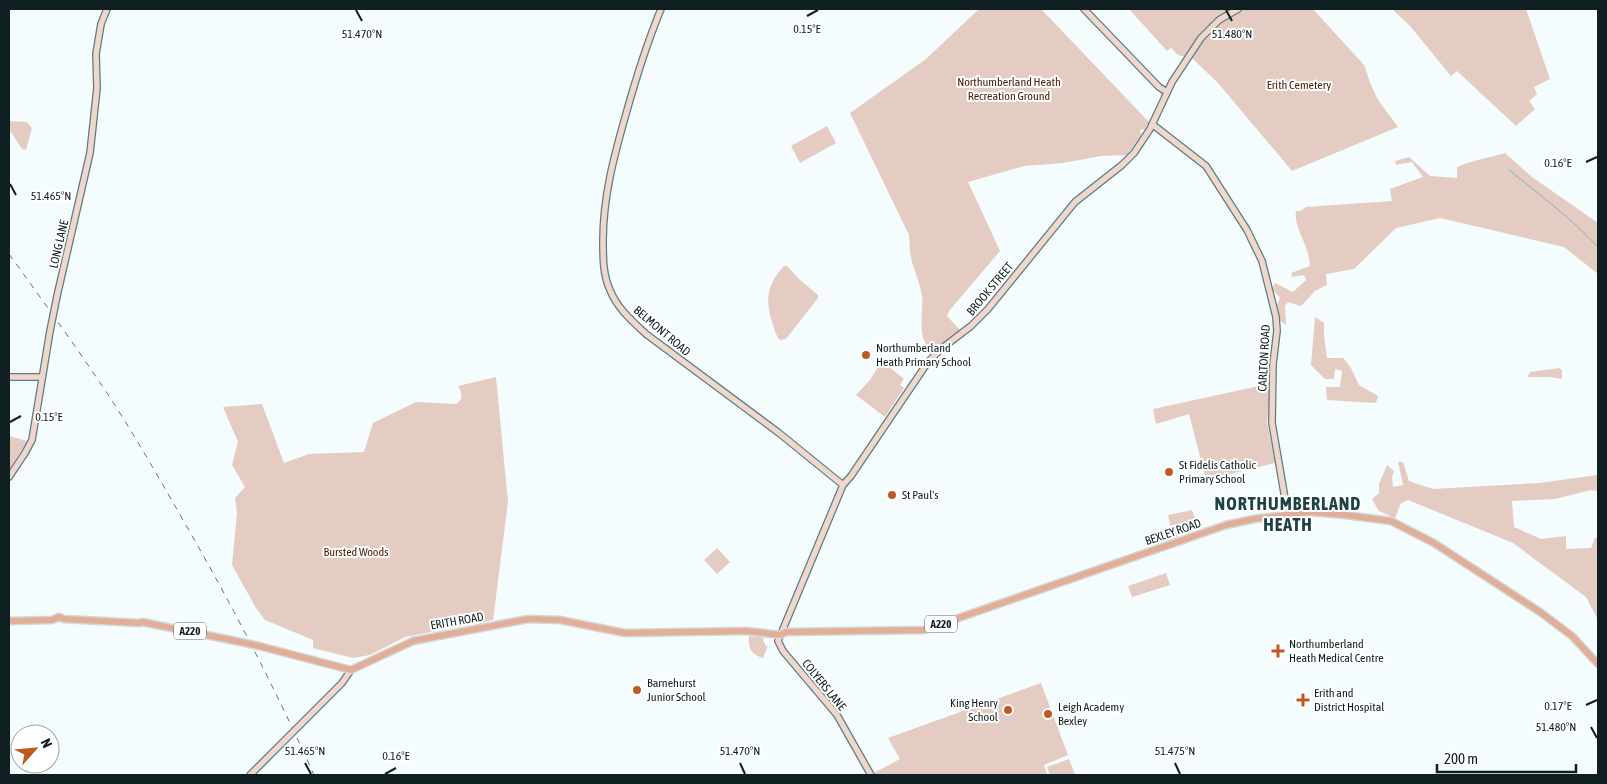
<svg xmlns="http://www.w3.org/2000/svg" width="1607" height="784" font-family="'Asap Condensed',sans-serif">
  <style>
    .green { fill: #e4ccc2 }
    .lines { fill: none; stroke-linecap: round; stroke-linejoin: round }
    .stream { stroke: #8db2b6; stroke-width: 1 }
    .secondary-casing { stroke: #587f83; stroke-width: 8 }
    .primary-casing { stroke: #d4d7d7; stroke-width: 9 }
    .secondary { stroke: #f0d6cb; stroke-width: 5.5 }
    .primary { stroke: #e1ae97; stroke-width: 6 }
    .rail { stroke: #657274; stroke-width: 1; stroke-dasharray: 6 6; stroke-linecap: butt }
    .secondary-bridge-casing { stroke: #587f83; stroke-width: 8; stroke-linecap: butt }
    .primary-bridge-casing { stroke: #d4d7d7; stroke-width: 9; stroke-linecap: butt }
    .secondary-bridge { stroke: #f0d6cb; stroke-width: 5.5 }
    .primary-bridge { stroke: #e1ae97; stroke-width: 6 }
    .ticks { fill: none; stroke: #0f1f21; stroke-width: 2 }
    .poi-dot { fill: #be5925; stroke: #fff; stroke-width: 2 }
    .labels { text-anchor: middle; stroke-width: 4; stroke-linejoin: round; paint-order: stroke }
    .shield { fill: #fff; stroke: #576264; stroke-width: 1 }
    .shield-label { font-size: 11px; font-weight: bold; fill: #0f1f21 }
    .park-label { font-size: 12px; fill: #4b220d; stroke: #fff }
    .street-label { font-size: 12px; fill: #0f1f21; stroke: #fff }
    .poi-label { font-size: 12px; fill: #0f1f21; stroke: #fff; text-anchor: start }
    .district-label { font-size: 18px; font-weight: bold; letter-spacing: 1px; fill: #1c4245; stroke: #fff }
    .ticks-label { font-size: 12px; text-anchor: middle; fill: #0f1f21; stroke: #fff; stroke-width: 4; stroke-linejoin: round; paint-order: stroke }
  </style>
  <rect width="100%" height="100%" fill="#f4fcfd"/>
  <path class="green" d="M979 9H1041L1149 122 1145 129 1140 130 1141 135 1127 155 1101 156 1063 163 1024 166 968 182 1000 251 949 311 947 316 960 330 934 349H930C916 336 924 312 922 296 920 282 914 271 911 258 909 250 910 243 909 235L850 113 926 59Z
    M1129 9H1313L1364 65 1371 85 1378 100 1398 127 1292 171 1218 83 1193 59 1178 55 1171 48 1167 51Z
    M1392 9H1526L1550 79 1534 87 1537 94 1529 101 1535 109 1516 126 1457 71 1451 76 1410 26Z
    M9 121 27 122 32 128 26 150 22 149 9 129Z
    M827 126 836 143 800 163 791 146Z
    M1505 153 1532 177 1598 223V274L1564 247 1440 218 1396 228 1354 269 1326 274 1327 285 1315 291 1301 306 1288 302 1285 306 1286 325 1277 318 1276 308 1280 298 1272 289 1275 283 1293 292 1306 280 1304 275 1292 277 1291 273 1310 266C1310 247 1293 227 1296 211H1301L1306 207 1392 201 1390 189 1423 177 1412 162 1396 165 1395 161 1409 157 1430 176 1457 178V167C1473 160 1489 158 1505 153Z
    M784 266H787L800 280 818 295V298L786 339 780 340C776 336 775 331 773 325 765 301 766 285 784 266Z
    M1315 317 1324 323V336L1327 358H1343L1351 368 1359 385 1378 396 1376 403 1327 400 1326 387H1340L1342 371 1335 369 1334 379H1325L1311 365Z
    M882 361 904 379 900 385 904 388 885 417 856 395 870 380Z
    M1559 368 1562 370V379L1549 377H1527L1530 372Z
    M496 377 508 502 493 620 405 637 370 655 353 658 313 648V640L265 620 256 608 232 565 237 513 235 498 245 487 232 465 238 442 223 407 262 404 284 463 309 454 364 452 373 423 416 402 456 404C464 399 462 393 458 386Z
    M1273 383 1267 422 1275 463 1206 480 1189 414 1156 424 1153 409Z
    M9 436 27 441 9 470Z
    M1398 462H1403L1409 481 1433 489 1539 483 1598 475V491L1591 490 1555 499 1512 501 1514 527 1541 539 1566 536V549L1591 548 1595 538 1598 537V620L1586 597 1513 543 1408 500 1401 503 1395 518 1379 511 1372 499 1379 493V484L1387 465 1394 471 1392 477 1393 487 1403 485Z
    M1192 510 1199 529 1173 538 1168 515Z
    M717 548 730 562 717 574 704 560Z
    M1166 573 1170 585 1132 597 1128 586Z
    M749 636 762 637 764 639 763 640 766 646 768 645 763 658C751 654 748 649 749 636Z
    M1041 683 1068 755 1044 765 1047 775H876L874 773 900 759 888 738Z
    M1069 759 1075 775H1050L1047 767Z"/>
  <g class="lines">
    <path class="stream" d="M1509 170C1540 195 1571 218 1598 247"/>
    <g class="secondary-casing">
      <path id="secondary" d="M661 9C647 43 636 78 626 114 614 156 603 197 603 241 603 258 603 275 610 290 617 308 632 321 646 334L779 433 843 485
        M1084 9 1159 87 1167 92
        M1152 124 1206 166 1247 230 1262 261 1276 317 1277 331 1273 364 1272 423 1288 516
        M57 296 90 153 97 88 96 54 101 24 107 9
        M9 377H42
        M9 477 25 453 32 440 50 331
        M301 724 342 683 351 670
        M250 775 285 740
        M871 775 837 715 783 651 778 641 843 485 851 476 928 362 941 349 971 326 988 309 1075 202 1122 165 1134 153 1150 129 1172 82 1201 38 1219 20 1238 9"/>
    </g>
    <g class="primary-casing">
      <path id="primary" d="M9 621 52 620 59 617 64 619 140 623 142 622 231 640
        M259 646 351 670 413 641 528 619 560 620 625 633 747 631 780 635 786 632 924 630 1226 525 1254 519 1310 512 1345 515 1391 521 1434 543 1540 612 1572 636 1598 664"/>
    </g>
    <use href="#secondary" class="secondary"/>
    <use href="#primary" class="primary"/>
    <path class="rail" d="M9 254C43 301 77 348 109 396 135 436 159 478 183 520 231 603 275 688 314 775"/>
    <g class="secondary-bridge-casing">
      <path id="secondary-bridge" d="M50 331 57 296
        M285 740 301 724"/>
    </g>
    <g class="primary-bridge-casing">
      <path id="primary-bridge" d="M231 640 259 646"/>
    </g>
    <use href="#secondary-bridge" class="secondary-bridge"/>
    <use href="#primary-bridge" class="primary-bridge"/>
  </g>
  <path class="ticks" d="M356 10 362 21M1226 10 1232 21M807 16 818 10M1586 162 1597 157M10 184 16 195M10 422 21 416M1586 705 1597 700M1591 727 1597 738M305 763 311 774M740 763 745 774M1175 763 1180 774M385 774 396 768"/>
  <g class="poi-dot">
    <circle cx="866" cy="355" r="5"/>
    <circle cx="1169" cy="472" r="5"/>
    <circle cx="892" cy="495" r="5"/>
    <path d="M1275.5 643.5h5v5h5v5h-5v5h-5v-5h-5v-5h5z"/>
    <circle cx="637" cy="690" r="5"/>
    <path d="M1300.5 692.5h5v5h5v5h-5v5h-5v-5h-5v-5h5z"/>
    <circle cx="1008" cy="710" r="5"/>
    <circle cx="1048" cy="714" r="5"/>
  </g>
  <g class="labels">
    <g class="shield">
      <rect x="925" y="615.5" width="32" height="17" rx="4"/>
      <rect x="174" y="622.5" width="32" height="17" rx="4"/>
    </g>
    <g class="shield-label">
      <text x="941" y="628">A220</text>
      <text x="190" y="635">A220</text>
    </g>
    <g class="park-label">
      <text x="1009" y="86">Northumberland Heath<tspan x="1009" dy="14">Recreation Ground</tspan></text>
      <text x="1299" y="89">Erith Cemetery</text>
      <text x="356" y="556">Bursted Woods</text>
    </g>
    <g class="street-label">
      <text transform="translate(59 244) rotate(-77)" y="4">LONG LANE</text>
      <text transform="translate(990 289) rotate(-50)" y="4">BROOK STREET</text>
      <text transform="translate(662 331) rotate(40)" y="4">BELMONT ROAD</text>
      <text transform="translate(1264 358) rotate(-87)" y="4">CARLTON ROAD</text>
      <text transform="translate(1173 532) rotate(-19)" y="4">BEXLEY ROAD</text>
      <text transform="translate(457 621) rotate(-10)" y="4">ERITH ROAD</text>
      <text transform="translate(824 685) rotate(51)" y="4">COLYERS LANE</text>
    </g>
    <g class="poi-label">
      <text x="876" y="352">Northumberland<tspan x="876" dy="14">Heath Primary School</tspan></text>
      <text x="1179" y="469">St Fidelis Catholic<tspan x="1179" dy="14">Primary School</tspan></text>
      <text x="902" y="499">St Paul's</text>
      <text x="1289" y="648">Northumberland<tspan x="1289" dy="14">Heath Medical Centre</tspan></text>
      <text x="647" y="687">Barnehurst<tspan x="647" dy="14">Junior School</tspan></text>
      <text x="1314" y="697">Erith and<tspan x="1314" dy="14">District Hospital</tspan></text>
      <text x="998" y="707" text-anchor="end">King Henry<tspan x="998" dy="14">School</tspan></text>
      <text x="1058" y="711">Leigh Academy<tspan x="1058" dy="14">Bexley</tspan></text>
    </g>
    <g class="district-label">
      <text x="1288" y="510">NORTHUMBERLAND<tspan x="1288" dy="21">HEATH</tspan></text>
    </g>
  </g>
  <g class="ticks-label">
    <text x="807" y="33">0.15°E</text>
    <text x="362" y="38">51.470°N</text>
    <text x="1232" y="38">51.480°N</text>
    <text x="1558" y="167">0.16°E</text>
    <text x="51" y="200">51.465°N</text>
    <text x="49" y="421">0.15°E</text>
    <text x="1558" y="710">0.17°E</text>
    <text x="1556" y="731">51.480°N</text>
    <text x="305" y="755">51.465°N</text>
    <text x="740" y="755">51.470°N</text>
    <text x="1175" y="755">51.475°N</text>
    <text x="396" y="760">0.16°E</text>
  </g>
  <rect width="1607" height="784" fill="none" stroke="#0f1f21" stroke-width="20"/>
  <g transform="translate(35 749) rotate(63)"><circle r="24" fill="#ffffff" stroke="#9fa5a6"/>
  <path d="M0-4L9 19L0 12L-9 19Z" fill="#be5925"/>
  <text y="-8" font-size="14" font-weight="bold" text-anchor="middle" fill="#0f1f21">N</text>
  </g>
  <path d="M1437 764v8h139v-8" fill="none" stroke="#0f1f21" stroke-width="2.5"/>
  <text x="1444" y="764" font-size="15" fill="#0f1f21" stroke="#ffffff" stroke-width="4" paint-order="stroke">200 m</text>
</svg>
